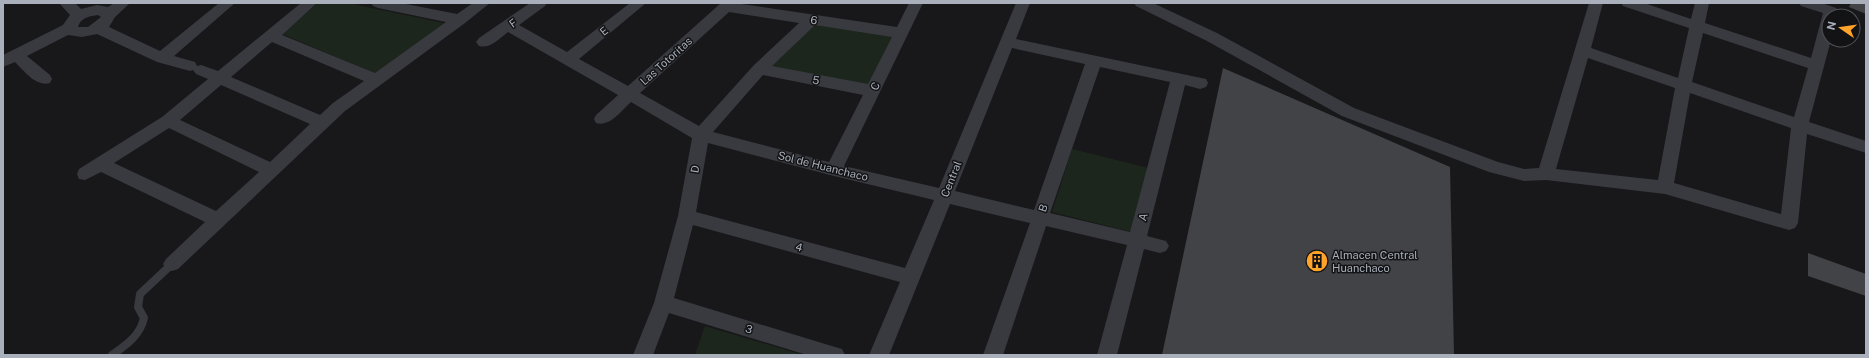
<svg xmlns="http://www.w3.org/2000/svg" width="1869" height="358" font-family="'Public Sans',sans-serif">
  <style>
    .green { fill: #1d261d }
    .building { fill: #424347 }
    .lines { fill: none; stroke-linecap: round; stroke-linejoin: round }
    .lane { stroke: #383a3f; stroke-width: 8 }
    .street { fill: #383a3f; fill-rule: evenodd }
    .labels { text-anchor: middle; stroke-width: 3; stroke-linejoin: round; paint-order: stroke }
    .street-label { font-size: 11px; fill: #a9b0bb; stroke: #131315 }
    .poi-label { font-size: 11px; fill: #a9b0bb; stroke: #131315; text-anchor: start }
  </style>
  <rect width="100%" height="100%" fill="#18181a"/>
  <path class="green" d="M318 3H348L448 24 377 74 282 34Z
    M814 22 897 34 871 87 767 66Z
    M1072 149 1148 168 1132 232 1052 212Z
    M705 326 803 355H695Z"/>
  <path class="building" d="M1851 3H1866V14L1849 7Z
    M1223 68 1450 167 1454 355H1162Z
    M1808 253 1866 274V296L1808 276Z"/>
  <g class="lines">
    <path class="lane" d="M112 355C126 345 140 336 144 318L138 307 140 294 172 264"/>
    <path class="street" d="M59 3H75L81 9 97 5 108 7 114 3H130L115 17 109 27 160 51 219 3H235L174 56 195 62 197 66 201 65 218 71 301 3H317L282 35 375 73 446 22 378 8 373 6 371 3H401L457 14 473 3H490L465 23 345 111 178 269 172 271 166 269 163 264 166 259 205 222 101 172 85 180 79 179 77 174 79 169 162 117 208 79 196 74 193 70 190 71 157 62 97 34 82 37 68 35 27 56 50 75 52 79 50 83C36 87 24 71 15 62L3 67V55L63 25 70 15ZM98 15 101 17 88 27H78C80 18 90 16 98 15ZM272 42 364 81 333 103 320 115 231 77ZM221 85 310 124 270 162 180 120ZM169 128 259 172 216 211 114 163Z
      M530 3H547L545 6 519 25 567 52 630 3H646L579 59 628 86 721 3H735L897 27 909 3H923L844 166 939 188 1016 3H1030L1016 39 1206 79 1208 83 1206 87 1200 89 1185 85 1147 236 1166 241 1169 246 1166 251 1160 253 1144 249 1117 355H1097L1127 245 1046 226 1003 355H983L1030 223 950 204 889 355H869L900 282 693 225 674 298 835 347 842 349 845 355H807L669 313 653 355H633L654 303 678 216 692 138 631 102C621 111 610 127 596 123L594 119 596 115 618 95 508 32C499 39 490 49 479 46L476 42 479 38ZM729 12 799 23 754 65 699 126 640 93ZM815 25 892 37 868 84 772 66ZM1012 48 1085 64 1034 210 955 191ZM1100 67 1170 82 1130 232 1050 213ZM763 75 863 95 829 162 713 132ZM708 143 834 176 934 200 905 268 696 212Z
      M1134 3H1153L1217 33 1354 108 1498 162 1524 169 1539 168 1589 3H1603L1591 48 1678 78 1689 28 1623 6 1621 3H1644L1691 19 1695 3H1709L1705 23 1811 58 1823 13 1801 6 1799 3H1822L1836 8 1838 11 1836 16H1829V40H1831L1809 122 1866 141V153L1807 134 1798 223 1795 228 1789 230 1665 194 1546 180 1524 181 1489 172 1342 116 1207 41 1136 6ZM1703 33 1808 68 1794 117 1692 82ZM1588 58 1675 88 1658 180 1556 169ZM1690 93 1791 128 1781 214 1674 183Z"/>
  </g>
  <defs>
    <g id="building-disc" transform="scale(1.15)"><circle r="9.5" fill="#ffa32b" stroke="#131315"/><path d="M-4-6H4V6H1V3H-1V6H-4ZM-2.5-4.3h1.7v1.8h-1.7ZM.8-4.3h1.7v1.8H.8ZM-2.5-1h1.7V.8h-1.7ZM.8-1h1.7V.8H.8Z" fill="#111"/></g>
  </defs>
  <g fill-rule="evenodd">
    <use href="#building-disc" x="1317" y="261"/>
  </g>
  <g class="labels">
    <g class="street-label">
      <text transform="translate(814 20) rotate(8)" y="4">6</text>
      <text transform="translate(513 23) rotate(-36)" y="4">F</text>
      <text transform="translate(604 31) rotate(-39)" y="4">E</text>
      <text transform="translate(666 61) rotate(-42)" y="4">Las Totoritas</text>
      <text transform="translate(816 80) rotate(11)" y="4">5</text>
      <text transform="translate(875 86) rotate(-64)" y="4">C</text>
      <text transform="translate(823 166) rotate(14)" y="4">Sol de Huanchaco</text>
      <text transform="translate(695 169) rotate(-81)" y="4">D</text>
      <text transform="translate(951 179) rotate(-68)" y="4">Central</text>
      <text transform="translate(1043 208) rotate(-71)" y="4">B</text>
      <text transform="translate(1143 217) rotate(-75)" y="4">A</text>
      <text transform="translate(799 247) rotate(15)" y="4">4</text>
      <text transform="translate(749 329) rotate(17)" y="4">3</text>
    </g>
    <g class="poi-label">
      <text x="1332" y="259">Almacen Central<tspan x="1332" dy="13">Huanchaco</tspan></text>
    </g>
  </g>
  <rect width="1869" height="358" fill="none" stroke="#a9b0bb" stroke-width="8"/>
  <g transform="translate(1841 28) rotate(283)"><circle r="19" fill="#131315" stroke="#4f5257"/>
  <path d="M0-3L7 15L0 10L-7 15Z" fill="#ffa32b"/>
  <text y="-6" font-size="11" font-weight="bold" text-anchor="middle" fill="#a9b0bb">N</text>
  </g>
</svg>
